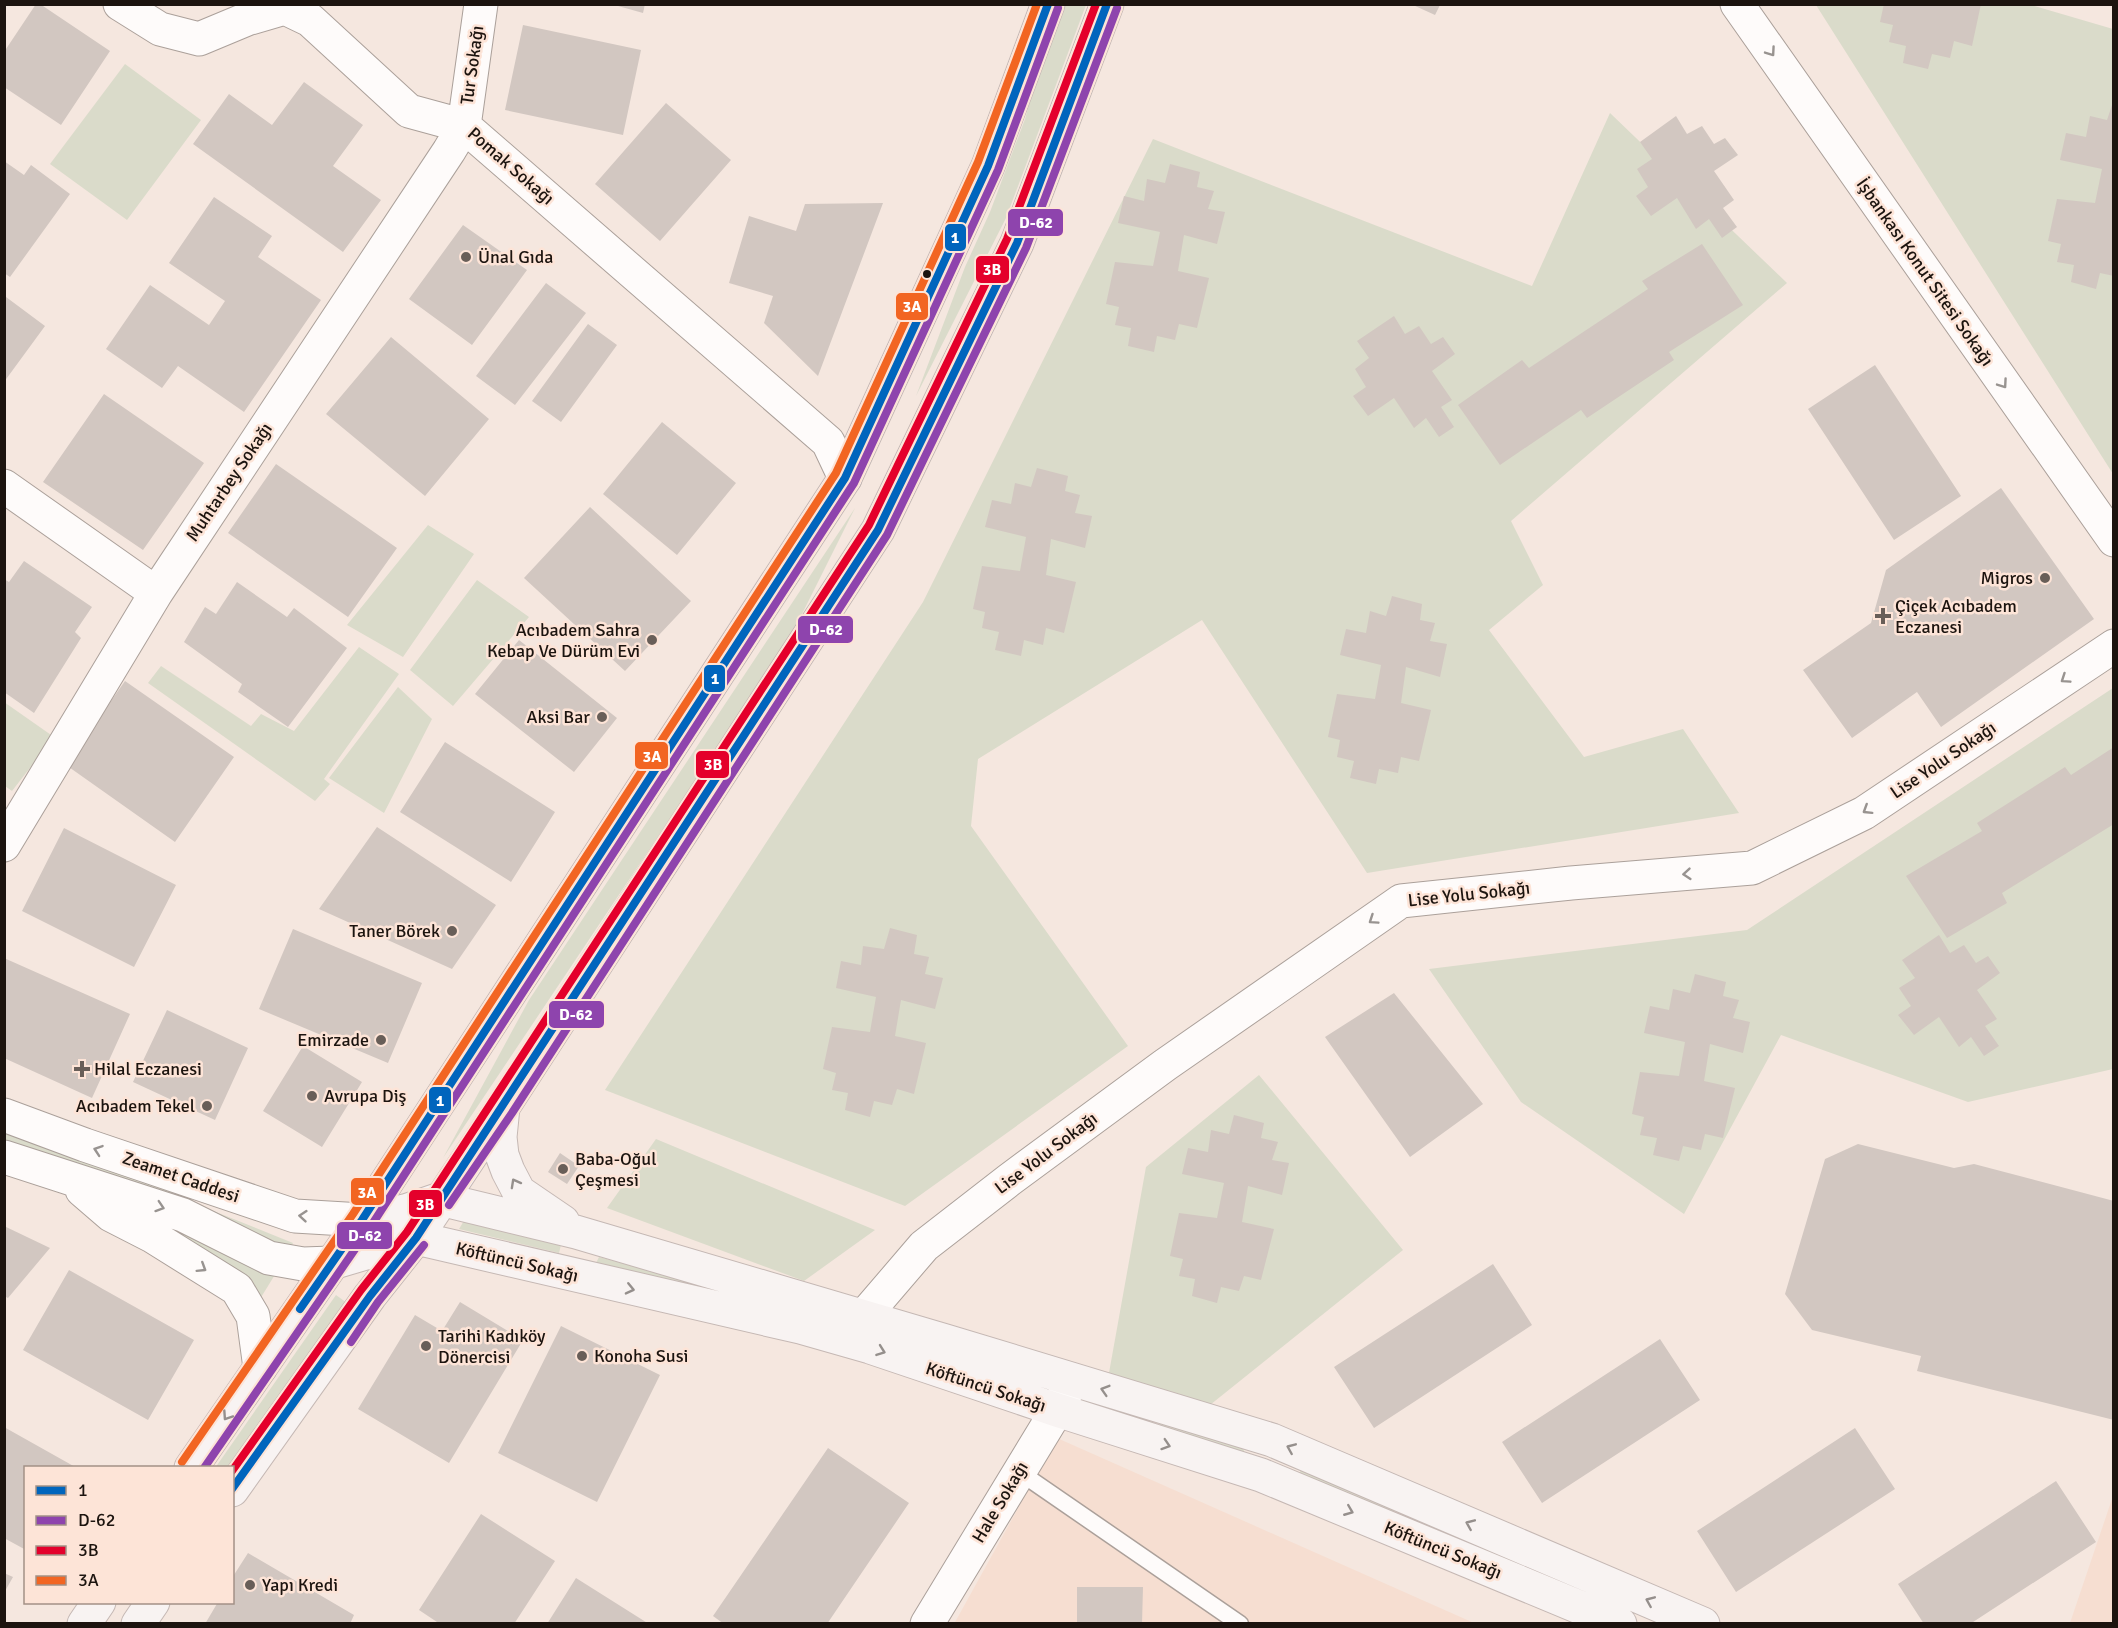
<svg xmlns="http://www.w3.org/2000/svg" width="2118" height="1628" font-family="Signika,sans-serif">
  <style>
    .built { fill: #f6ded1 }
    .green { fill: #dadbca }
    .building { fill: #d2c7c1 }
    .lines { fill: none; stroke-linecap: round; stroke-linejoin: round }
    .lane-casing { stroke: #aba09a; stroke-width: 19 }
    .street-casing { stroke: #aba09a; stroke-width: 35 }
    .secondary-casing { stroke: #aba09a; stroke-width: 35 }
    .primary-casing { stroke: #c5b8b4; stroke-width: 35 }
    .lane { stroke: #fefbfa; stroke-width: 16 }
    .street { stroke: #fefbfa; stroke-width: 33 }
    .secondary { stroke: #fefbfa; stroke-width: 33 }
    .primary { stroke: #f8f3f2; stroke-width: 33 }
    .bus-1-casing { stroke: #fde4d7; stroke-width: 12 }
    .bus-2-casing { stroke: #fde4d7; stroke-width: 12 }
    .bus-3-casing { stroke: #fde4d7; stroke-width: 12 }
    .bus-4-casing { stroke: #fde4d7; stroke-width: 12 }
    .bus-1 { stroke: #0065bd; stroke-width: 8 }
    .bus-2 { stroke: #8e44ad; stroke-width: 8 }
    .bus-3 { stroke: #e4002b; stroke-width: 8 }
    .bus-4 { stroke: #f26522; stroke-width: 8 }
    .oneway { stroke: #989390 }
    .oneway2 { stroke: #958f8c }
    .poi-dot { fill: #685e58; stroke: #fde4d7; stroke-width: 2 }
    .bus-dot { fill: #1c140f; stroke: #fde4d7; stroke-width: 2 }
    .labels { text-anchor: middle; stroke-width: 5; stroke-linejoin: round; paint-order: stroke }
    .street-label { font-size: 18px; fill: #1c140f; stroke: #fde4d7 }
    .poi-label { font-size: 18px; fill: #1c140f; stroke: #fde4d7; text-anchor: start }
    .line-badge { stroke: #fde4d7; stroke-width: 2 }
    .badge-label { font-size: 16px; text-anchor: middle; font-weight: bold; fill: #fff }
  </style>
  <rect width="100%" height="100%" fill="#f5e7df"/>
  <path class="built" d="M1057 1438 1474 1623 954 1624Z
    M2113 1496V1623H2070Z"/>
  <path class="green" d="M1065 5H1086L1006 218 916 396 965 267 990 212 1025 119 1030 101Z
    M1816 5H2031L2113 29V474Z
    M125 64 201 120 127 220 50 164Z
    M1610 113 1787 283 1511 521 1543 585 1489 630 1584 757 1683 729 1739 813 1367 873 1202 620 978 759 971 826 1128 1046 905 1206 605 1090 923 602 1153 139 1532 286Z
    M855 508 788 642 443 1158 529 1000Z
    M428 525 474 554 403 657 347 625Z
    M477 580 529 617 453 706 410 670Z
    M359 647 399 674 324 779 330 784 315 801 148 683 161 666 251 726 261 714 294 731Z
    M398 687 432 719 384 813 329 778Z
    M2113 688V1069L1968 1102 1781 1035 1684 1214 1521 1102 1429 969 1747 930Z
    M4 702 54 737 12 791 5 786Z
    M1259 1075 1403 1250 1205 1409 1107 1384 1146 1167Z
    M5 1131 146 1180 211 1210 293 1243 289 1251 5 1144Z
    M656 1139 875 1230 804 1281 607 1208Z
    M132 1207 276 1273 260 1299Z
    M465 1219 561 1245 559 1253 459 1229Z
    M599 1257 695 1283 693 1293 595 1265Z
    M336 1295 347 1303 227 1467 215 1468Z
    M1160 1423 1242 1446 1247 1458 1158 1429Z
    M1303 1468 1396 1507 1391 1516 1296 1477Z"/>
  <path class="building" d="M36 4H40L110 51 61 125 4 87V52Z
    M611 4H645L643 13Z
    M1884 4H1981L1972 46 1954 41 1950 58 1932 54 1928 69 1903 63 1906 46 1889 42 1893 25 1880 22Z
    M1413 5H1440L1435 15Z
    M523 25 641 50 623 135 505 110Z
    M304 82 363 125 333 166 381 200 343 252 193 144 229 94 272 125Z
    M2114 99V276L2100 273 2096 289 2071 282 2074 265 2057 262 2061 244 2048 241 2057 199 2095 203 2102 169 2060 160 2066 133 2086 137 2090 116 2107 120Z
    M666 103 731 160 660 241 595 184Z
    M1676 116 1687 134 1702 126 1714 144 1725 138 1738 155 1714 171 1734 200 1723 208 1737 227 1722 238 1709 219 1696 229 1677 198 1651 216 1636 196 1648 187 1637 169 1652 159 1640 142Z
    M4 161 24 175 31 165 70 194 10 277 4 273Z
    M1170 164 1200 172 1197 187 1214 191 1208 209 1225 212 1217 244 1184 235 1178 271 1209 278 1197 328 1179 324 1175 340 1157 336 1154 352 1128 346 1131 328 1115 325 1119 307 1106 304 1115 262 1153 266 1160 232 1118 223 1124 196 1144 201 1147 179 1165 183Z
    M214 197 272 236 258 257 321 300 244 412 178 366 162 388 106 349 150 285 209 325 225 301 169 263Z
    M883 203 818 376 764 323 773 296 729 283 749 216 796 231 805 204Z
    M463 225 527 270 472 345 409 299Z
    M1702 244 1743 305 1669 352 1674 360 1587 418 1581 410 1500 465 1458 405 1522 360 1529 368 1648 289 1642 281Z
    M546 283 586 313 515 405 476 376Z
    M6 297 45 326 4 382V299Z
    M1394 316 1405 334 1419 326 1431 344 1443 337 1455 354 1432 371 1452 400 1441 407 1454 427 1439 437 1426 418 1414 428 1394 398 1368 416 1353 396 1366 387 1355 369 1369 358 1357 341Z
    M588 324 617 345 561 422 532 401Z
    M391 337 489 419 425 496 326 414Z
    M1875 365 1961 496 1894 540 1808 409Z
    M104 394 204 463 143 550 43 482Z
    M662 422 736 483 677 555 603 494Z
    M276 464 397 548 348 617 228 533Z
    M1037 468 1068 476 1065 491 1080 495 1075 513 1092 516 1085 548 1051 539 1046 575 1076 582 1064 633 1046 628 1043 645 1024 640 1021 656 995 650 999 632 982 628 985 612 973 609 982 566 1020 571 1026 537 985 527 992 500 1011 504 1015 483 1031 487Z
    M2001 488 2094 619 1941 727 1917 692 1852 738 1803 670 1871 623 1886 570Z
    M590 507 691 601 625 671 524 578Z
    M24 561 92 607 75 632 81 638 34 713 4 692V579L9 582Z
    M237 582 287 617 294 608 347 648 288 727 238 692 242 684 184 642 205 607 216 614Z
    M1392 596 1422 604 1420 620 1435 623 1430 641 1447 644 1440 677 1406 667 1401 703 1431 710 1419 761 1401 757 1398 773 1379 769 1376 784 1350 778 1354 761 1337 757 1340 740 1328 737 1337 694 1375 699 1381 665 1340 655 1346 629 1366 633 1370 611 1386 616Z
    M519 640 617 718 574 772 475 694Z
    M125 681 234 757 175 842 66 765Z
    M445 742 555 812 511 882 400 812Z
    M2114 747V824L2002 893 2007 903 1947 938 1906 876 1982 831 1977 823 2065 767 2071 775Z
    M377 827 496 905 452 969 319 909Z
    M64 828 176 885 134 967 22 911Z
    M890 928 917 935 914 954 929 957 925 974 943 978 935 1009 901 1000 895 1036 926 1043 914 1094 897 1089 892 1105 874 1101 870 1117 845 1110 848 1093 832 1090 836 1073 823 1069 832 1027 870 1032 876 997 836 988 841 961 861 965 863 946 884 949Z
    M293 929 422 983 388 1063 259 1009Z
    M1939 935 1950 953 1964 945 1976 963 1988 956 2000 973 1977 990 1997 1019 1985 1026 1999 1046 1984 1056 1971 1037 1959 1047 1939 1017 1914 1035 1898 1015 1911 1006 1899 988 1915 978 1902 960Z
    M4 958 130 1014 92 1098 4 1058Z
    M1695 974 1726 982 1723 996 1739 1000 1733 1018 1750 1022 1743 1053 1710 1044 1704 1081 1735 1088 1723 1138 1705 1134 1701 1150 1683 1146 1679 1161 1653 1155 1657 1138 1640 1135 1644 1117 1632 1114 1640 1072 1679 1076 1685 1042 1644 1033 1650 1006 1669 1010 1673 989 1690 993Z
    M1394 993 1483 1104 1410 1157 1325 1037Z
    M167 1010 248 1048 215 1120 133 1082Z
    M303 1046 362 1082 322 1147 263 1111Z
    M1234 1115 1264 1123 1261 1138 1278 1142 1272 1160 1289 1163 1282 1195 1248 1186 1242 1222 1274 1229 1261 1280 1244 1276 1239 1291 1221 1287 1217 1303 1192 1296 1195 1279 1179 1276 1183 1259 1170 1256 1179 1213 1217 1218 1224 1183 1182 1174 1188 1148 1208 1152 1211 1130 1229 1134Z
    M1858 1144 1954 1168 1974 1164 2114 1201V1420L1917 1371 1921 1356 1812 1330 1785 1294 1825 1159Z
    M560 1153 579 1166 567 1184 548 1172Z
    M4 1226 50 1248 8 1298 4 1296Z
    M1493 1264 1532 1325 1374 1428 1334 1367Z
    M69 1270 194 1340 148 1420 23 1350Z
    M460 1302 523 1340 449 1463 358 1409 415 1315 442 1331Z
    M561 1326 660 1375 597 1502 498 1453Z
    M1660 1339 1700 1400 1542 1503 1502 1442Z
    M4 1427 77 1468H26V1550L4 1538Z
    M1855 1428 1895 1489 1736 1592 1697 1531Z
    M828 1448 909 1503 827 1624H724L713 1616Z
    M2056 1481 2096 1542 1970 1624H1924L1898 1584Z
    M481 1514 555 1561 514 1624H440L419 1610Z
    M248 1553 354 1615 350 1624H205L218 1602H232V1578Z
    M4 1573 13 1577 4 1593Z
    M576 1578 649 1624H547Z
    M1077 1587H1143L1142 1624H1077Z"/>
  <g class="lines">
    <g class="lane-casing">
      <path id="lane" d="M1018 1471 1240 1624"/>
    </g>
    <g class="street-casing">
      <path id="street" d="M120 4 160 29 199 39 247 19 285 8 310 20 409 111 464 126 828 442 845 478
        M1737 4 2114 540
        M4 486 156 593
        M4 845 156 593 449 151 464 126 481 4
        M846 1337 924 1246 1009 1180 1165 1065 1401 901 1571 883 1752 868 1864 813 2114 646
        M927 1624 1057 1410 1072 1380"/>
    </g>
    <g class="secondary-casing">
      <path id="secondary" d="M4 1115 85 1145 295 1216 362 1220
        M4 1157 183 1215 269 1258 303 1264 332 1263
        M82 1190 111 1215 152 1236 237 1289 253 1316 260 1368"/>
    </g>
    <g class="primary-casing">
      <path id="primary" d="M503 1107 500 1137 502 1155 508 1171 519 1192 563 1222
        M362 1220 405 1211 440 1199 576 1232 946 1341 1272 1440 1703 1624
        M332 1263 416 1238 800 1327 870 1347 1057 1410 1261 1475 1620 1624
        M191 1468 362 1220 845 478 988 166 1048 4
        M232 1490 370 1296 416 1238 503 1107 878 530 1017 243 1107 4
        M84 1624 99 1602
        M138 1624 153 1602"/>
    </g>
    <use href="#lane" class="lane"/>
    <use href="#street" class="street"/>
    <use href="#secondary" class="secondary"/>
    <use href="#primary" class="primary"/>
    <g class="bus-1-casing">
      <path id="bus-1" d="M300 1309 362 1220 845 478 988 166 1048 4
        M232 1489 370 1296 416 1238 878 530 1017 243 1107 4"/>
    </g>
    <g class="bus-2-casing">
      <path id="bus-2" d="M449 1205 512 1113 887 535 1026 248 1117 8
        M351 1342 378 1302 424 1245
        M204 1468 371 1226 854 483 998 170 1058 8"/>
    </g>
    <g class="bus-3-casing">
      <path id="bus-3" d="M232 1471 361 1290 407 1232 869 525 1007 239 1096 4"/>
    </g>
    <g class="bus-4-casing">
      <path id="bus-4" d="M182 1462 353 1214 836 473 978 162 1037 4"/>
    </g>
    <use href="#bus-1" class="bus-1"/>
    <use href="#bus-2" class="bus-2"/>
    <use href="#bus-3" class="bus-3"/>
    <use href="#bus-4" class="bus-4"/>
  </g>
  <defs><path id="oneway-chevron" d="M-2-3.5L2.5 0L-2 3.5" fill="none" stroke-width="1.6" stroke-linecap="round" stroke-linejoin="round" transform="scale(1.5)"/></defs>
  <g class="oneway">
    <use href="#oneway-chevron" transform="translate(1771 52) rotate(55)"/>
    <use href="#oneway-chevron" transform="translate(2003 384) rotate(55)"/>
    <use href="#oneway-chevron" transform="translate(2065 679) rotate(146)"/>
    <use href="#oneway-chevron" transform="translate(1867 810) rotate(148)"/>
    <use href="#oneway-chevron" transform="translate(1687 874) rotate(175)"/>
    <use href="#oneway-chevron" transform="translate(1373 920) rotate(146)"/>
    <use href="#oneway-chevron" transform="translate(98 1150) rotate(-161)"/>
    <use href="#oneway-chevron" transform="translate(160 1207) rotate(18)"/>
    <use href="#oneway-chevron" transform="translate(303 1216) rotate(-175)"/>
    <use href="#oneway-chevron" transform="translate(202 1268) rotate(32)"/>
  </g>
  <g class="oneway2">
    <use href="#oneway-chevron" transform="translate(515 1183) rotate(-119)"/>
    <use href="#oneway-chevron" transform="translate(630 1289) rotate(13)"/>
    <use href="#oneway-chevron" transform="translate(881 1351) rotate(20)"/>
    <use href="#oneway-chevron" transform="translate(1105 1390) rotate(-163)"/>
    <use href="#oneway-chevron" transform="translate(227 1416) rotate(124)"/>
    <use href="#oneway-chevron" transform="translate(1166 1445) rotate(18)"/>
    <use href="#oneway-chevron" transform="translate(1291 1448) rotate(-157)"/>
    <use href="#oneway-chevron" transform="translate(1349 1511) rotate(22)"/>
    <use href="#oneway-chevron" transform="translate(1470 1524) rotate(-157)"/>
    <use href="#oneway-chevron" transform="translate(1650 1601) rotate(-157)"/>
  </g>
  <g class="poi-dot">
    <circle cx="466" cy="257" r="6"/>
    <circle cx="2045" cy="578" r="6"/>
    <path d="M1880 607h6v6h6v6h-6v6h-6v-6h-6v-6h6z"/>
    <circle cx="652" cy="640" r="6"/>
    <circle cx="602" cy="717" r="6"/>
    <circle cx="452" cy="931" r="6"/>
    <circle cx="381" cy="1040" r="6"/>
    <path d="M79 1060h6v6h6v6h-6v6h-6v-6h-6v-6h6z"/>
    <circle cx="312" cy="1096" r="6"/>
    <circle cx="207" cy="1106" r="6"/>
    <circle cx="563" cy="1169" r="6"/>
    <circle cx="426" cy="1346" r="6"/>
    <circle cx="582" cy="1356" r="6"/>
    <circle cx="250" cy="1585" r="6"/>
  </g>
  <circle class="bus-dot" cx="927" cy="274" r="5"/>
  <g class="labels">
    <g class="street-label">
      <text transform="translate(472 65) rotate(-82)" y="6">Tur Sokağı</text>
      <text transform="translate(511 166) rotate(41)" y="6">Pomak Sokağı</text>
      <text transform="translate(1925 272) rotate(55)" y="6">İşbankası Konut Sitesi Sokağı</text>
      <text transform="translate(229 482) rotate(-56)" y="6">Muhtarbey Sokağı</text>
      <text transform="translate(1943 760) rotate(-34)" y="6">Lise Yolu Sokağı</text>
      <text transform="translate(1469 894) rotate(-6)" y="6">Lise Yolu Sokağı</text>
      <text transform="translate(1046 1153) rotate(-37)" y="6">Lise Yolu Sokağı</text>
      <text transform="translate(181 1177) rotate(19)" y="6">Zeamet Caddesi</text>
      <text transform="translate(517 1262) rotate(13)" y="6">Köftüncü Sokağı</text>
      <text transform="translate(986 1387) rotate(18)" y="6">Köftüncü Sokağı</text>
      <text transform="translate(1000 1502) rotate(-59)" y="6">Hale Sokağı</text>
      <text transform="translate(1443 1550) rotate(22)" y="6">Köftüncü Sokağı</text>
    </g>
    <g class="poi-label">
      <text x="478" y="263">Ünal Gıda</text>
      <text x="2033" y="584" text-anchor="end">Migros</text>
      <text x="1895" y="612">Çiçek Acıbadem<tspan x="1895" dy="21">Eczanesi</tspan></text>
      <text x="640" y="636" text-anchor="end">Acıbadem Sahra<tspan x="640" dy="21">Kebap Ve Dürüm Evi</tspan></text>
      <text x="590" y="723" text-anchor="end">Aksi Bar</text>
      <text x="440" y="937" text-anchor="end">Taner Börek</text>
      <text x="369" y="1046" text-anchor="end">Emirzade</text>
      <text x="94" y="1075">Hilal Eczanesi</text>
      <text x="324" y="1102">Avrupa Diş</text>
      <text x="195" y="1112" text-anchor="end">Acıbadem Tekel</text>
      <text x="575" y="1165">Baba-Oğul<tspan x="575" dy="21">Çeşmesi</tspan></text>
      <text x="438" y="1342">Tarihi Kadıköy<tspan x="438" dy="21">Dönercisi</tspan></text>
      <text x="594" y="1362">Konoha Susi</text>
      <text x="262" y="1591">Yapı Kredi</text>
    </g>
  </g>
  <g class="line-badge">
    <rect x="1007" y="208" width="57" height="29" rx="6" fill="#8e44ad"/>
    <rect x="944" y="223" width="23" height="29" rx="6" fill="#0065bd"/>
    <rect x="975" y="255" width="35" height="29" rx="6" fill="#e4002b"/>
    <rect x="895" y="292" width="34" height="29" rx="6" fill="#f26522"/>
    <rect x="797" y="615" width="57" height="29" rx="6" fill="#8e44ad"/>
    <rect x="703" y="664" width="23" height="29" rx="6" fill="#0065bd"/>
    <rect x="634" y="741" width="35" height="29" rx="6" fill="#f26522"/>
    <rect x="695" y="750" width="35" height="29" rx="6" fill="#e4002b"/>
    <rect x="548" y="1000" width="57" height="29" rx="6" fill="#8e44ad"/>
    <rect x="428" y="1086" width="24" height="28" rx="6" fill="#0065bd"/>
    <rect x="350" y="1177" width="35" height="29" rx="6" fill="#f26522"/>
    <rect x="408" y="1189" width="35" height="29" rx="6" fill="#e4002b"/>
    <rect x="336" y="1221" width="57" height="29" rx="6" fill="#8e44ad"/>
  </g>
  <g class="badge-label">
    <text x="1036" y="228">D-62</text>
    <text x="955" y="243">1</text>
    <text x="992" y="275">3B</text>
    <text x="912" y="312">3A</text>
    <text x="826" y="635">D-62</text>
    <text x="715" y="684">1</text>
    <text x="652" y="762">3A</text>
    <text x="713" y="770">3B</text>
    <text x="576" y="1020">D-62</text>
    <text x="440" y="1106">1</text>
    <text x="367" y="1198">3A</text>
    <text x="425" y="1210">3B</text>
    <text x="365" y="1241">D-62</text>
  </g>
  <rect width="2118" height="1628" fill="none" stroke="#1c140f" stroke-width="12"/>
  <rect x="24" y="1466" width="210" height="138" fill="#fde4d7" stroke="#a39187" stroke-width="1.5"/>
  <rect x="36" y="1486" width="30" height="9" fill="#0065bd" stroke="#a39187" stroke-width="1.5"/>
  <text x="78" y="1496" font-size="18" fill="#1c140f">1</text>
  <rect x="36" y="1516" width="30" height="9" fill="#8e44ad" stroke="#a39187" stroke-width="1.5"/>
  <text x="78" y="1526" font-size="18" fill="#1c140f">D-62</text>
  <rect x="36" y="1546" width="30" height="9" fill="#e4002b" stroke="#a39187" stroke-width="1.5"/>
  <text x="78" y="1556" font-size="18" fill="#1c140f">3B</text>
  <rect x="36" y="1576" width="30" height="9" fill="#f26522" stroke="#a39187" stroke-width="1.5"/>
  <text x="78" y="1586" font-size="18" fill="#1c140f">3A</text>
</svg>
